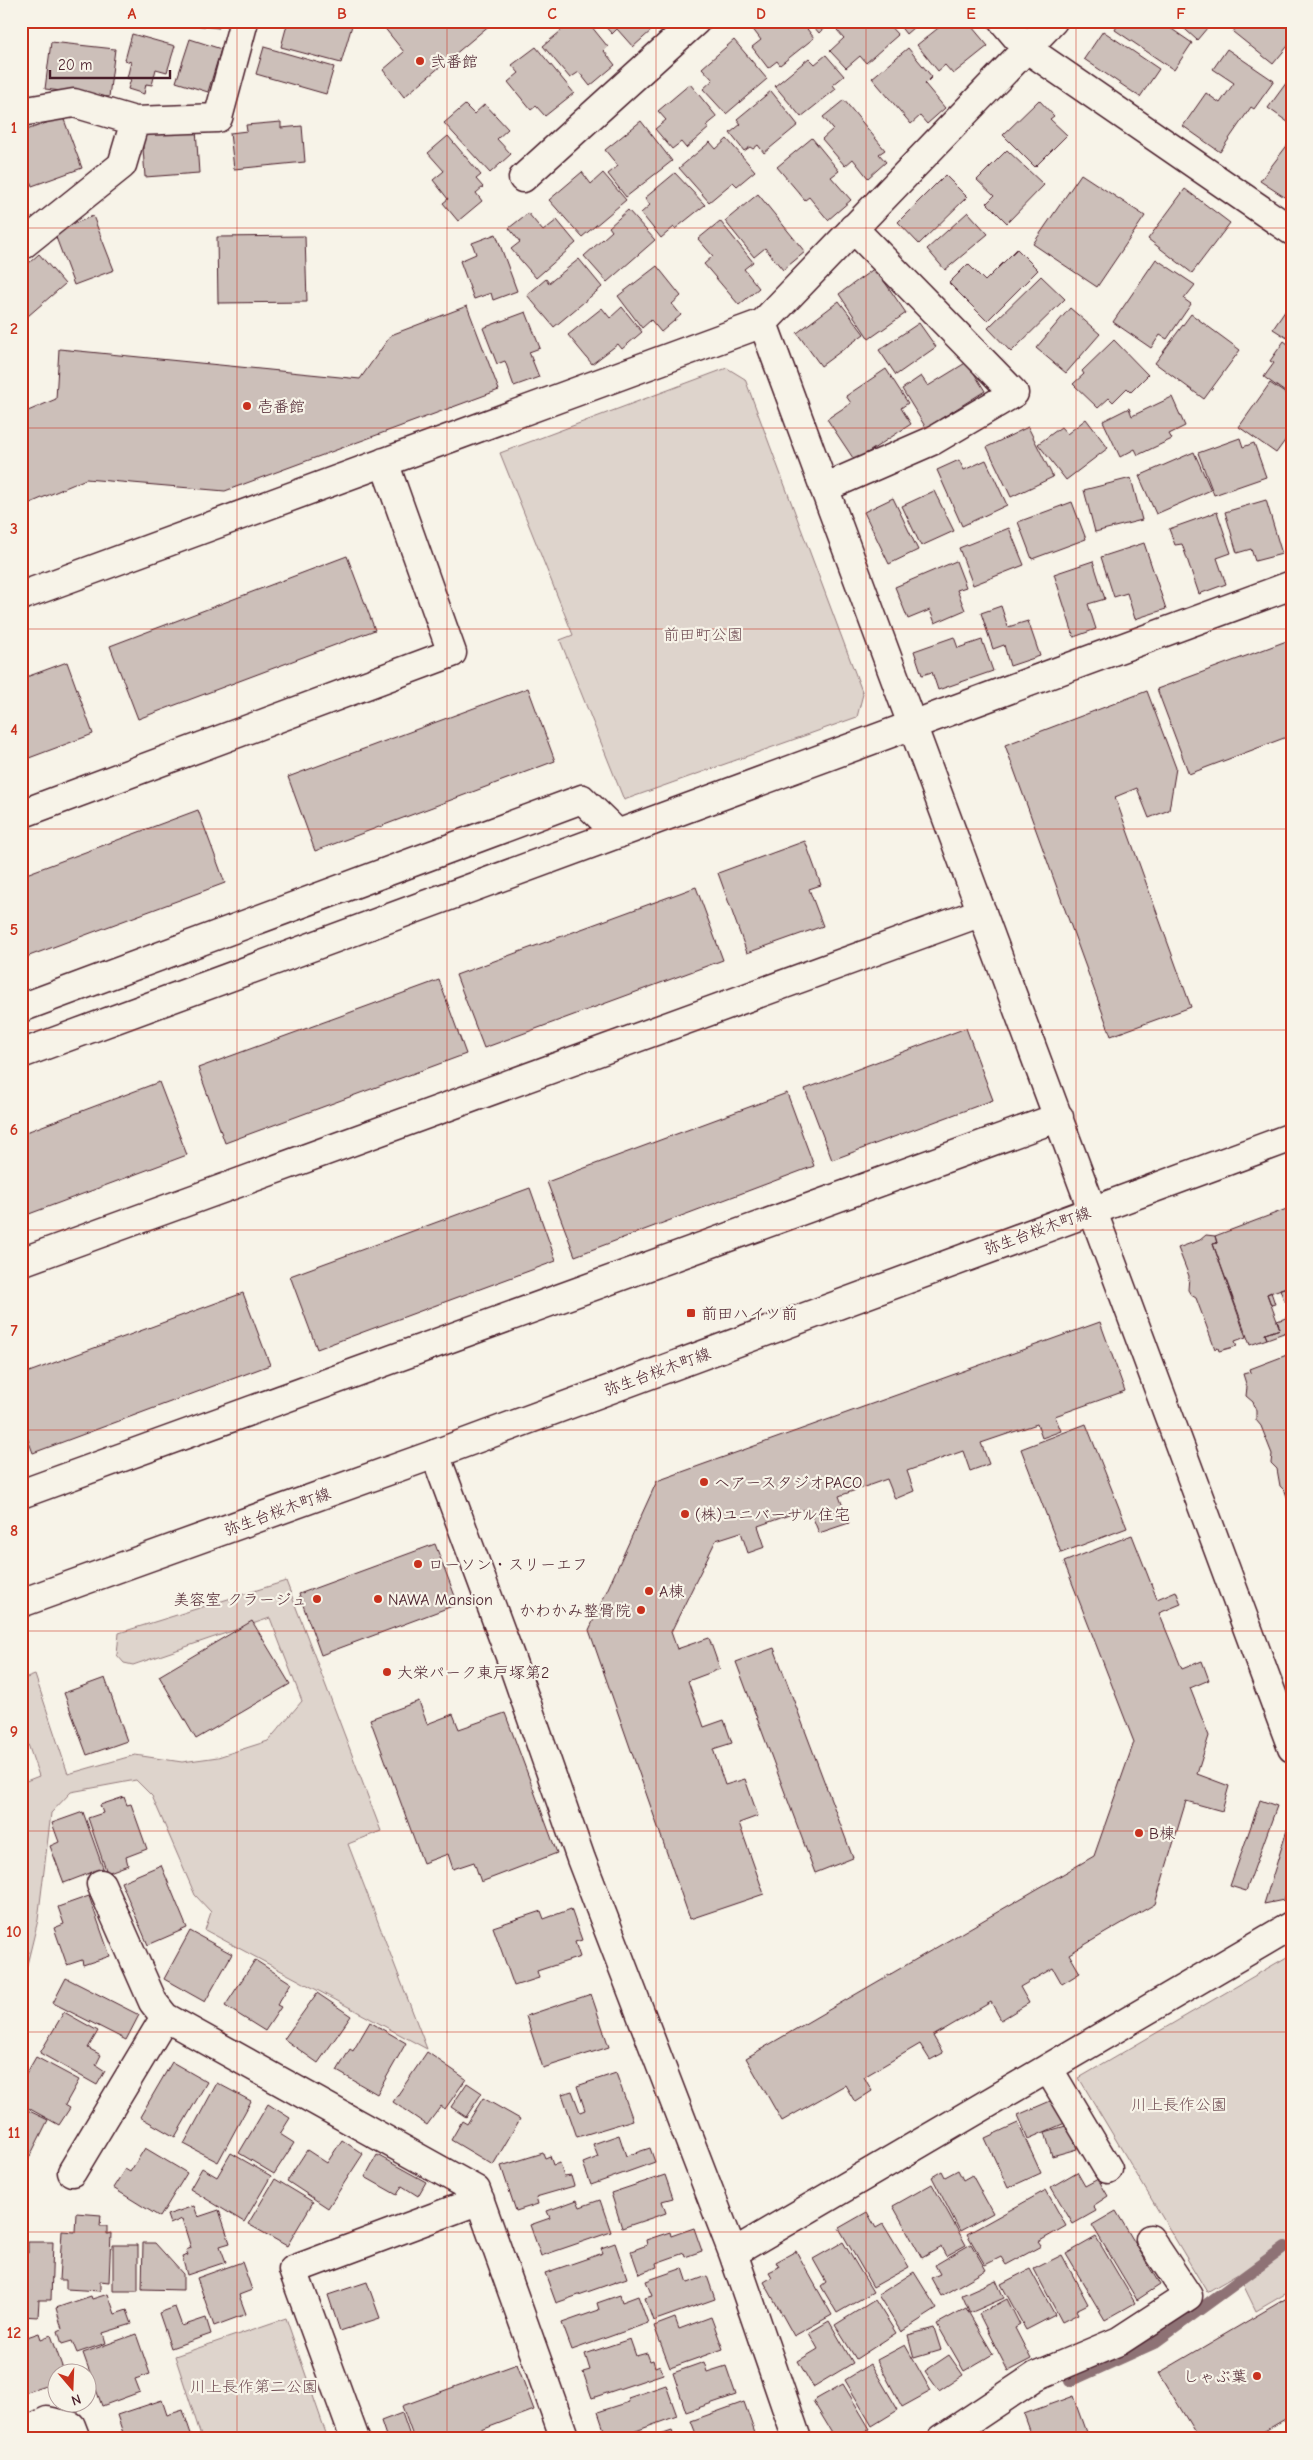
<svg xmlns="http://www.w3.org/2000/svg" width="1313" height="2460" font-family="'Comic Neue','Klee One',sans-serif">
  <style>
    .green { fill: #ded4cc; stroke: #947a7c }
    .lines { fill: none; stroke-linecap: round; stroke-linejoin: round }
    .stream { stroke: #8e7275; stroke-width: 12 }
    .building { fill: #ccbfb9; stroke: #4a1f2b }
    .minor-casing { stroke: #4a1f2b; stroke-width: 31 }
    .major-casing { stroke: #4a1f2b; stroke-width: 31 }
    .minor { stroke: #f7f3e8; stroke-width: 28 }
    .major { stroke: #f7f3e8; stroke-width: 28 }
    .grid { fill: none; stroke: #c8321e; stroke-width: 1; stroke-opacity: 0.55 }
    .poi-dot { fill: #c8321e; stroke: #f7f3e8; stroke-width: 2 }
    .labels { text-anchor: middle; stroke-width: 4.5; stroke-linejoin: round; paint-order: stroke }
    .poi-label { font-size: 16px; fill: #4a1f2b; stroke: #f7f3e8; text-anchor: start }
    .park-label { font-size: 16px; fill: #6f4c53; stroke: #f7f3e8 }
    .street-label { font-size: 16px; fill: #4a1f2b; stroke: #f7f3e8 }
    .neatline { fill: none; stroke: #c8321e; stroke-width: 2 }
    .grid-label { font-size: 16px; text-anchor: middle; font-weight: bold; fill: #c8321e }
  </style>
  <rect width="100%" height="100%" fill="#f7f3e8"/>
  <filter id="ink" filterUnits="userSpaceOnUse"><feTurbulence type="fractalNoise" baseFrequency=".02" numOctaves="2"/><feDisplacementMap in="SourceGraphic" scale="10" xChannelSelector="R" yChannelSelector="G"/><feConvolveMatrix kernelMatrix="1 2 1 2 8 2 1 2 1" color-interpolation-filters="sRGB"/></filter>
  <g filter="url(#ink)">
    <path class="green" d="M727 368 745 379 863 694 857 717 624 800 560 640 573 635 500 453Z
      M286 1581 381 1831 348 1844 427 2049 205 1930 211 1912 195 1895 152 1796 136 1780 71 1792 51 1813 38 1920 21 1989V1783L39 1776 21 1724V1680L35 1675 68 1774 135 1755 182 1762 218 1757 268 1741 302 1701 270 1618 133 1665 124 1663 117 1655 119 1633Z
      M1292 1954V2290L1256 2311 1238 2274 1207 2292 1079 2078Z
      M286 2318 328 2439H202L175 2356Z"/>
    <g class="lines">
      <path class="stream" d="M1070 2381 1154 2343 1285 2247"/>
    </g>
    <path class="building" d="M160 21H219V28Z
      M288 21 353 22 341 63 281 47Z
      M389 21H489L491 24 404 97 383 70 404 52 383 26Z
      M573 21H587L608 47 604 51 615 65 590 86 579 72 570 78 543 46Z
      M600 21H662L633 47 617 29 612 34Z
      M760 21H801L814 38 780 65 777 61 768 68 752 47 761 40 752 28Z
      M809 21H832L819 33Z
      M847 21H885L898 35 866 63 860 56 846 68 830 51 844 38 837 30Z
      M896 21H921L906 34Z
      M947 21H967L988 46 953 74 945 65 938 71 917 45Z
      M1120 21H1160L1192 43 1174 70 1115 30Z
      M1176 21H1213L1197 40Z
      M1241 21H1292V41L1273 64 1233 32Z
      M1103 31 1159 69 1140 97 1084 59Z
      M132 34 175 46 167 72 156 69 152 85 146 84 144 94 128 89 131 79 127 78 131 62 125 60Z
      M190 39 221 49 208 92 176 82Z
      M734 40 767 79 726 114 703 89 713 80 702 68Z
      M51 42 115 49 109 97 45 89Z
      M264 47 334 67 326 94 256 74Z
      M536 47 574 93 545 116 536 106 531 110 508 82 519 73 512 65Z
      M908 48 932 77 925 84 945 108 927 124 920 116 911 124 872 78Z
      M1227 49 1274 81 1254 109 1251 107 1220 152 1183 126 1206 93 1220 103 1234 83 1213 69Z
      M826 55 844 76 833 85 836 89 801 117 775 86 809 58 815 64Z
      M1292 75V125L1268 108Z
      M690 84 717 117 706 126 709 128 686 148 681 142 672 149 655 129 666 120 658 111Z
      M771 91 798 125 764 153 758 145 753 149 750 147 744 151 730 133 741 124 737 119Z
      M844 100 885 150 879 154 886 162 868 178 853 159 845 166 822 139 833 129 823 117Z
      M1039 100 1054 116 1050 119 1067 135 1035 167 1003 135Z
      M485 104 508 129 497 139 511 154 490 173 444 123 465 105 474 114Z
      M63 117 82 168 32 186 21 155V132Z
      M641 121 672 161 626 197 608 174 618 166 605 150Z
      M281 122V128L302 126 305 162 234 169 230 133 247 131 246 125Z
      M196 129 199 173 145 177 142 133Z
      M448 136 481 175 476 179 483 187 476 193 482 201 458 221 443 203 448 199 433 180 444 171 428 153Z
      M812 138 839 171 831 177 851 200 828 220 809 197 805 200 777 167Z
      M727 139 755 171 737 186 733 182 709 202 679 168 710 142 716 149Z
      M1292 139V202L1260 181Z
      M1007 150 1044 185 1007 223 987 203 994 196 977 180Z
      M21 165 26 180 21 182Z
      M582 172 591 184 603 173 626 200 582 237 549 200Z
      M675 173 705 205 675 229 674 227 661 238 641 213 650 205 645 198Z
      M1081 174 1145 216 1097 287 1033 244Z
      M945 175 967 197 919 244 898 222Z
      M1185 189 1230 223 1192 273 1148 239Z
      M758 194 805 252 783 270 765 248 754 257 725 221Z
      M21 203 30 214 21 221Z
      M628 210 655 240 607 282 584 256 612 231 609 227Z
      M968 212 988 234 945 270 927 249Z
      M528 213 543 231 557 220 576 243 536 278 511 249 520 242 509 228Z
      M93 216 114 270 74 285 54 232Z
      M720 221 753 262 744 269 759 288 739 305 704 264 713 256 698 239Z
      M496 234 517 291 493 300 491 293 474 299 460 261 476 254 472 243Z
      M305 236 307 302 218 303 217 237Z
      M1017 249 1038 270 987 321 949 283 968 264 985 281Z
      M39 254 65 284 28 316 21 308V270Z
      M579 259 602 287 554 327 527 295 546 279 549 283Z
      M1156 259 1195 285 1184 299 1191 304 1167 339 1160 335 1151 348 1113 322Z
      M657 266 681 296 672 304 681 315 661 332 651 320 642 328 618 296Z
      M875 268 906 313 869 339 839 294Z
      M1041 276 1065 299 1011 352 988 328Z
      M839 301 864 334 821 366 797 333Z
      M1292 301V341L1273 329Z
      M467 306 499 390 225 491 86 479 21 507V414L56 399 59 349 360 379 391 335Z
      M622 307 642 332 622 349 618 344 592 364 568 335 602 308 610 318Z
      M1070 308 1100 334 1066 373 1036 348Z
      M526 312 540 348 529 352 539 377 514 386 505 361 497 364 483 328Z
      M1191 314 1240 350 1204 399 1155 363Z
      M919 323 936 347 896 375 879 350Z
      M1114 340 1148 375 1131 392 1127 388 1113 402 1109 398 1098 408 1073 384 1084 374 1082 371Z
      M1284 341 1292 347V397L1264 377 1274 363 1270 361Z
      M967 362 985 391 926 428 902 389 921 376 928 386Z
      M886 369 908 403 901 408 911 424 855 461 827 419 851 403 846 396Z
      M1270 383 1292 398V431L1276 453 1239 427Z
      M1172 397 1185 426 1169 434 1172 439 1138 455 1135 449 1120 457 1103 421 1129 408 1132 416Z
      M1086 419 1108 448 1066 480 1038 444 1061 427 1067 434Z
      M1028 427 1053 477 1011 497 987 447Z
      M1240 438 1243 447 1254 443 1266 477 1214 495 1198 453Z
      M1194 452 1211 490 1156 514 1139 476Z
      M959 460 964 470 986 460 1007 505 962 526 937 470Z
      M1131 478 1142 520 1095 532 1084 490Z
      M934 491 954 531 921 546 902 506Z
      M893 498 918 550 889 564 864 512Z
      M1266 500 1282 554 1255 561 1251 549 1237 553 1225 512Z
      M1072 502 1086 539 1032 559 1018 522Z
      M1217 512 1231 553 1217 558 1226 584 1199 594 1182 544 1175 545 1169 529Z
      M1009 528 1024 565 973 585 959 548Z
      M1144 543 1166 609 1135 619 1127 593 1114 597 1101 557Z
      M347 556 375 630 138 719 110 646Z
      M956 561 966 587 957 590 965 610 935 623 930 610 908 619 895 587Z
      M1093 561 1105 599 1088 604 1096 629 1074 637 1054 574Z
      M1001 606 1008 627 1028 621 1040 656 1010 666 1004 645 993 649 981 613Z
      M954 637 958 648 982 640 993 671 938 690 932 672 922 675 914 651Z
      M1292 639V735L1189 774 1157 689Z
      M67 662 93 734 21 761V679Z
      M528 688 555 761 315 851 288 777Z
      M1147 691 1176 768 1169 810 1149 818 1137 788 1115 797 1191 1007 1111 1036 1005 745Z
      M198 810 225 883 21 959V876Z
      M805 841 821 885 809 889 823 926 747 953 718 873Z
      M696 887 723 960 484 1048 456 975Z
      M439 980 466 1054 225 1143 198 1068Z
      M966 1028 993 1100 832 1160 805 1089Z
      M159 1082 187 1155 21 1217V1134Z
      M787 1093 814 1166 575 1256 547 1182Z
      M530 1188 556 1261 317 1349 290 1276Z
      M1292 1207V1301L1287 1287 1267 1294 1280 1329 1265 1334 1267 1339 1250 1345 1213 1244 1217 1243 1215 1236Z
      M1206 1235 1215 1236 1217 1243 1213 1244 1246 1337 1235 1341 1237 1346 1219 1351 1218 1348 1215 1349 1196 1298 1191 1295 1188 1290 1189 1276 1178 1248 1200 1240Z
      M1287 1287 1291 1299 1284 1301 1280 1289Z
      M1271 1292 1275 1304 1271 1305 1267 1294Z
      M243 1293 270 1365 33 1453 21 1421V1375Z
      M1292 1316V1330L1267 1339 1265 1334 1280 1329 1277 1321Z
      M1100 1322 1125 1391 1055 1416 1061 1431 1042 1438 1037 1424 981 1443 989 1464 970 1471 963 1451 907 1471 914 1491 895 1499 887 1479 839 1496 849 1523 819 1533 809 1508 758 1526 765 1547 748 1553 741 1532 716 1540 671 1632 677 1649 709 1638 720 1669 688 1681 704 1727 724 1720 732 1743 713 1749 725 1785 745 1779 758 1816 739 1823 764 1894 690 1919 589 1630 657 1481Z
      M1292 1353V1504L1290 1505 1285 1491 1280 1486 1277 1469 1271 1463 1272 1454 1261 1426 1256 1420V1411L1253 1402 1246 1396 1247 1387 1243 1374 1251 1372 1250 1369Z
      M1086 1424 1127 1528 1061 1553 1021 1449Z
      M1132 1535 1157 1599 1176 1591 1181 1604 1159 1613 1182 1669 1202 1661 1209 1680 1190 1688 1209 1736 1197 1774 1229 1786 1222 1811 1186 1801 1155 1904 1069 1954 1080 1973 1062 1984 1053 1968 1020 1987 1029 2003 1001 2020 991 2002 933 2036 943 2053 930 2060 920 2044 864 2077 872 2091 855 2102 845 2085 782 2121 746 2058 1094 1856 1134 1742 1064 1562Z
      M435 1544 458 1604 321 1655 299 1594Z
      M252 1621 290 1684 196 1739 159 1676Z
      M774 1648 853 1858 815 1873 736 1662Z
      M105 1678 127 1741 87 1755 64 1693Z
      M419 1701 427 1724 453 1714 459 1729 505 1713 557 1853 481 1882 474 1862 453 1869 448 1854 423 1863 370 1719Z
      M124 1797 127 1805 131 1804 147 1849 126 1857 128 1865 107 1873 88 1818 103 1813 100 1805Z
      M1260 1800 1277 1806 1246 1891 1230 1886Z
      M83 1812 103 1868 64 1883 50 1846 59 1842 52 1823Z
      M1292 1814V1874L1284 1900 1264 1904Z
      M161 1865 187 1928 148 1945 121 1882Z
      M89 1896 110 1956 83 1965 82 1960 67 1965 54 1928 64 1924 58 1907Z
      M571 1909 582 1940 575 1942 580 1957 537 1971 539 1978 514 1986 493 1927 541 1911 544 1919Z
      M190 1931 232 1954 205 2002 164 1979Z
      M255 1960 291 1983 277 2005 281 2007 265 2031 225 2006Z
      M66 1978 139 2015 126 2040 53 2003Z
      M317 1993 351 2016 318 2063 284 2039Z
      M591 1994 609 2047 543 2068 526 2016Z
      M64 2012 98 2031 88 2048 101 2055 96 2065 105 2071 97 2085 40 2053Z
      M370 2022 406 2043 377 2094 337 2071 350 2049 353 2051Z
      M427 2052 466 2079 445 2109 441 2106 427 2125 393 2102Z
      M36 2057 79 2080 65 2105 70 2108 59 2125 21 2104V2083Z
      M172 2062 207 2082 175 2137 140 2117Z
      M616 2073 633 2120 577 2137 562 2094 572 2091 580 2112 585 2110 577 2086Z
      M217 2083 251 2101 218 2162 184 2144Z
      M467 2083 482 2093 466 2117 451 2107Z
      M483 2098 520 2119 493 2165 451 2140 462 2121 467 2124Z
      M1055 2099 1065 2123 1028 2139 1018 2115Z
      M268 2104 290 2118 280 2134 294 2143 274 2174 239 2153Z
      M21 2107 48 2120 21 2174Z
      M1018 2123 1041 2173 1008 2188 985 2138Z
      M1069 2125 1077 2149 1052 2156 1045 2132Z
      M619 2135 626 2156 650 2148 655 2162 591 2185 583 2163 598 2157 593 2144Z
      M342 2140 363 2154 328 2208 287 2181 307 2150 327 2163Z
      M145 2148 187 2173 160 2217 113 2188 125 2169 130 2172Z
      M231 2153 271 2176 244 2222 190 2189 202 2168 217 2177Z
      M543 2153 545 2158 550 2156 553 2165 560 2163 564 2177 571 2176 574 2186 536 2197 538 2204 516 2211 501 2166Z
      M377 2155 426 2182 418 2196 402 2186 397 2195 365 2177Z
      M958 2170 963 2180 972 2175 993 2213 960 2231 932 2177 942 2171 945 2177Z
      M1077 2172 1085 2186 1098 2179 1108 2196 1093 2206 1096 2211 1073 2224 1051 2187Z
      M665 2175 673 2198 662 2201 666 2213 622 2228 611 2193Z
      M275 2179 313 2202 287 2246 248 2224Z
      M932 2184 966 2245 946 2256 941 2247 922 2258 893 2206Z
      M1046 2190 1066 2226 1038 2242 1041 2246 1006 2265 1001 2257 985 2265 967 2234Z
      M577 2200 580 2207 600 2200 611 2232 541 2256 530 2225 550 2218 547 2211Z
      M194 2206 198 2217 219 2210 230 2243 220 2246 226 2262 187 2275 182 2257 188 2255 186 2250 191 2248 182 2219 170 2224 167 2215Z
      M1116 2211 1160 2285 1137 2300 1092 2225Z
      M867 2212 876 2228 883 2224 909 2267 873 2287 839 2228Z
      M76 2213 101 2215 100 2226H107V2234L111 2233 109 2282 100 2281V2291L66 2289V2280H59L62 2231 75 2232Z
      M694 2228 702 2251 685 2257 684 2253 656 2263 657 2267 639 2274 631 2251 647 2245 646 2240 670 2232 671 2236Z
      M1096 2237 1135 2303 1105 2320 1066 2254Z
      M28 2242H53L51 2300H39L38 2317 21 2316V2253H28Z
      M843 2242 873 2292 837 2313 821 2286 826 2282 813 2259Z
      M143 2243H155L183 2274V2290L142 2289Z
      M615 2243 627 2278 556 2303 545 2273 603 2253 601 2248Z
      M971 2244 986 2270 941 2296 931 2278 940 2274 935 2265Z
      M113 2245H138V2291H113Z
      M796 2251 832 2315 794 2336 764 2282 772 2277 769 2272 779 2267 776 2262Z
      M1062 2255 1088 2304 1076 2310 1078 2314 1062 2322 1034 2269Z
      M242 2262 252 2290 239 2295 246 2314 214 2326 197 2278Z
      M683 2268 688 2283 707 2276 715 2299 653 2321 645 2298 652 2296 646 2281Z
      M1030 2269 1055 2315 1026 2330 1001 2284Z
      M914 2272 937 2309 901 2332 878 2295Z
      M996 2280 1004 2298 970 2313 962 2295Z
      M367 2282 380 2318 340 2331 328 2295Z
      M108 2294 115 2314 127 2310 132 2324 103 2333 106 2343 77 2353 72 2341 62 2344 58 2331 62 2329 56 2308 91 2296 92 2299Z
      M620 2295 622 2302 638 2296 648 2323 572 2350 562 2323 599 2310 597 2303Z
      M1292 2295V2415L1251 2439H1199L1159 2373Z
      M1007 2299 1020 2325 1015 2328 1031 2359 1008 2371 979 2314Z
      M875 2300 896 2333 856 2359 835 2325Z
      M175 2307 182 2326 206 2318 211 2334 171 2348 159 2313Z
      M966 2308 993 2354 964 2371 937 2324Z
      M711 2317 723 2349 670 2368 654 2326 675 2318 679 2329Z
      M829 2321 853 2363 813 2387 798 2361 818 2349 809 2333Z
      M934 2328 941 2350 914 2358 908 2335Z
      M39 2333 41 2339 51 2335 64 2372H58V2382L21 2394V2339Z
      M136 2334 150 2374 135 2379 140 2392 102 2406 83 2353Z
      M630 2339 636 2356 647 2353 650 2361 653 2360 655 2367 660 2365 663 2374 592 2398 583 2372 590 2370 585 2354Z
      M905 2345 931 2391 902 2407 877 2360Z
      M949 2355 963 2375 939 2391 925 2371Z
      M704 2362 707 2372 726 2366 736 2395 686 2412 673 2373Z
      M517 2364 534 2410 458 2439H414L402 2406Z
      M871 2364 898 2410 872 2426 845 2380Z
      M843 2384 870 2429 863 2433 865 2438 864 2439H836L813 2401Z
      M666 2385 677 2416 614 2439H607L598 2412 629 2402 628 2398Z
      M1073 2396 1088 2438 1033 2439 1024 2414Z
      M162 2400 167 2415 183 2410 192 2437 112 2439V2437L123 2433 117 2415Z
      M744 2402 757 2439H698L691 2421Z
      M402 2413 411 2439H387L381 2421Z
      M672 2431 675 2439H649Z"/>
    <g class="lines">
      <g class="minor-casing">
        <path id="minor" d="M1003 21 1026 48 1292 231
          M21 112 74 103 135 121 218 118 244 21
          M523 178 696 21
          M21 246 122 165 135 121
          M763 323 1053 21
          M824 488 934 440 1014 393 853 228
          M21 596 763 323 1292 1748
          M21 814 452 653 384 462
          M21 1008 582 799 618 834
          M21 1054 1292 585
          M21 1262 982 912
          M435 1454 511 1659 581 1859 733 2253 797 2439
          M21 1494 1059 1117
          M101 1884 153 2002 165 2017
          M1048 2068 1108 2169
          M72 2172 165 2017 476 2190 565 2439
          M733 2253 1292 1925
          M21 2434 47 2421 71 2426 76 2439
          M355 2439 293 2270 480 2200
          M942 2439 1036 2376 1119 2341 1188 2296 1150 2239"/>
      </g>
      <g class="major-casing">
        <path id="major" d="M21 1603 435 1454 1292 1137"/>
      </g>
      <use href="#minor" class="minor"/>
      <use href="#major" class="major"/>
    </g>
  </g>
  <path class="grid" d="M237 21V2439M447 21V2439M656 21V2439M866 21V2439M1076 21V2439M21 228H1292M21 428H1292M21 629H1292M21 829H1292M21 1030H1292M21 1230H1292M21 1430H1292M21 1631H1292M21 1831H1292M21 2032H1292M21 2232H1292"/>
  <g class="poi-dot">
    <circle cx="420" cy="61" r="5"/>
    <circle cx="247" cy="406" r="5"/>
    <rect x="686" y="1308" width="10" height="10" rx="2.5"/>
    <circle cx="704" cy="1482" r="5"/>
    <circle cx="685" cy="1514" r="5"/>
    <circle cx="418" cy="1564" r="5"/>
    <circle cx="649" cy="1591" r="5"/>
    <circle cx="317" cy="1599" r="5"/>
    <circle cx="378" cy="1599" r="5"/>
    <circle cx="641" cy="1610" r="5"/>
    <circle cx="387" cy="1672" r="5"/>
    <circle cx="1139" cy="1833" r="5"/>
    <circle cx="1257" cy="2376" r="5"/>
  </g>
  <g class="labels">
    <g class="poi-label">
      <text x="430" y="67">弐番館</text>
      <text x="257" y="412">壱番館</text>
      <text x="701" y="1319">前田ハイツ前</text>
      <text x="714" y="1488">ヘアースタジオPACO</text>
      <text x="695" y="1520">(株)ユニバーサル住宅</text>
      <text x="428" y="1570">ローソン・スリーエフ</text>
      <text x="659" y="1597">A棟</text>
      <text x="307" y="1605" text-anchor="end">美容室 クラージュ</text>
      <text x="388" y="1605">NAWA Mansion</text>
      <text x="631" y="1616" text-anchor="end">かわかみ整骨院</text>
      <text x="397" y="1678">大栄パーク東戸塚第2</text>
      <text x="1149" y="1839">B棟</text>
      <text x="1247" y="2382" text-anchor="end">しゃぶ葉</text>
    </g>
    <g class="park-label">
      <text x="703" y="640">前田町公園</text>
      <text x="1179" y="2110">川上長作公園</text>
      <text x="254" y="2392">川上長作第二公園</text>
    </g>
    <g class="street-label">
      <text transform="translate(1037 1230) rotate(-20)" y="6">弥生台桜木町線</text>
      <text transform="translate(657 1371) rotate(-20)" y="6">弥生台桜木町線</text>
      <text transform="translate(277 1511) rotate(-20)" y="6">弥生台桜木町線</text>
    </g>
  </g>
  <rect width="1313" height="2460" fill="none" stroke="#f7f3e8" stroke-width="55"/>
  <g transform="translate(72 2388) rotate(161)"><circle r="24" fill="#f7f3e8" stroke="#b29e9c"/>
  <path d="M0-4L9 19L0 12L-9 19Z" fill="#c8321e"/>
  <text y="-8" font-size="14" font-weight="bold" text-anchor="middle" fill="#4a1f2b">N</text>
  </g>
  <path d="M50 70v8h120v-8" fill="none" stroke="#4a1f2b" stroke-width="2.5"/>
  <text x="58" y="70" font-size="15" fill="#4a1f2b" stroke="#f7f3e8" stroke-width="4" paint-order="stroke">20 m</text>
  <rect x="28" y="28" width="1258" height="2404" class="neatline"/>
  <g class="grid-label">
    <text x="132" y="19">A</text>
    <text x="342" y="19">B</text>
    <text x="552" y="19">C</text>
    <text x="761" y="19">D</text>
    <text x="971" y="19">E</text>
    <text x="1181" y="19">F</text>
    <text x="14" y="133">1</text>
    <text x="14" y="334">2</text>
    <text x="14" y="534">3</text>
    <text x="14" y="735">4</text>
    <text x="14" y="935">5</text>
    <text x="14" y="1135">6</text>
    <text x="14" y="1336">7</text>
    <text x="14" y="1536">8</text>
    <text x="14" y="1737">9</text>
    <text x="14" y="1937">10</text>
    <text x="14" y="2138">11</text>
    <text x="14" y="2338">12</text>
  </g>
</svg>
